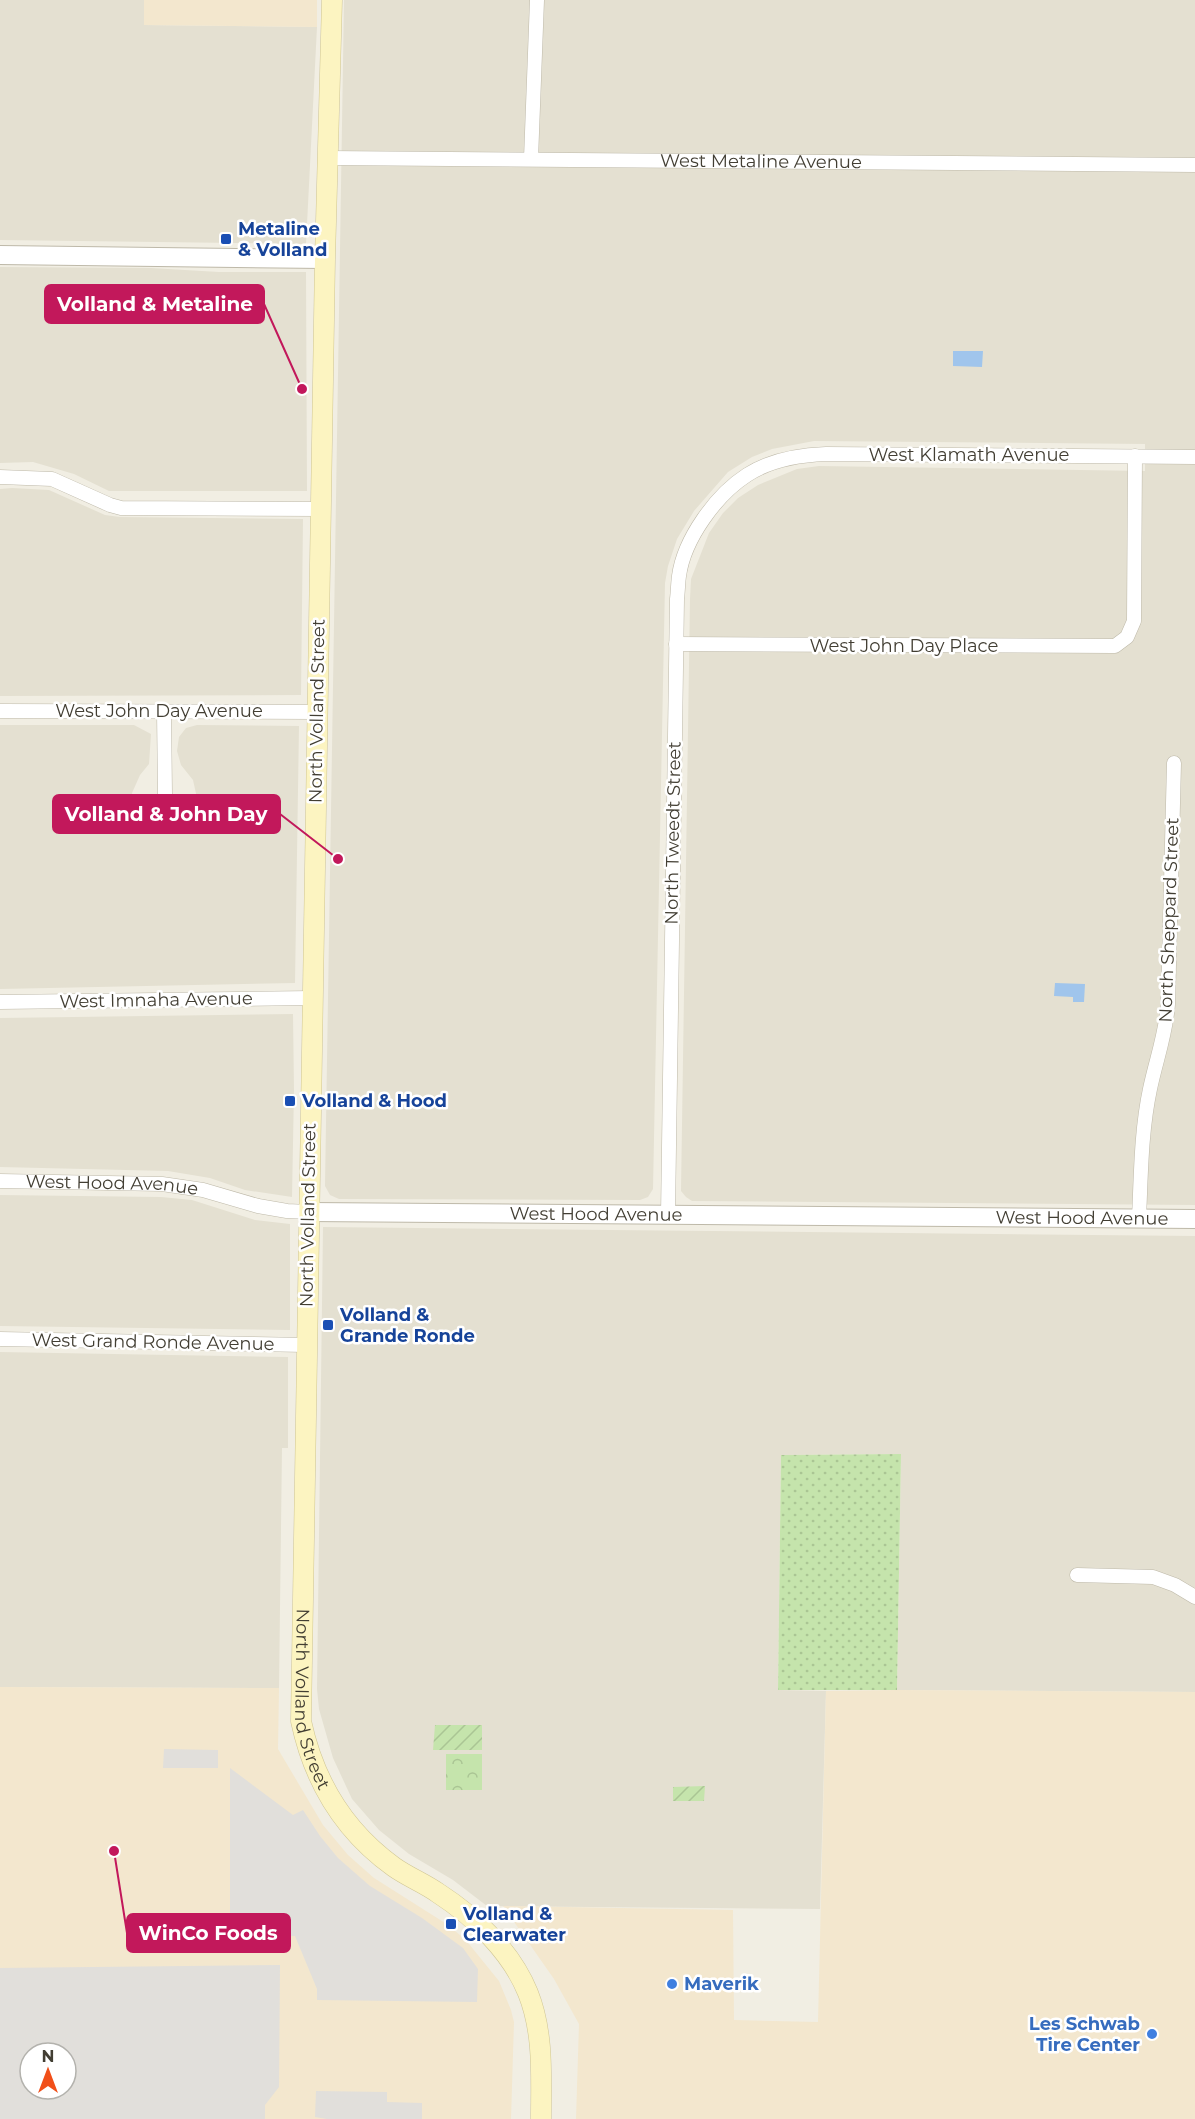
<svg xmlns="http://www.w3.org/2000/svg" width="1195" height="2119" font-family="Montserrat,sans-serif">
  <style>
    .residential { fill: #e4e0d1 }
    .commercial { fill: #f3e7ce; fill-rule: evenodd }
    .grass { fill: url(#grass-dots) }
    .forest { fill: url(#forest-crowns) }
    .garden { fill: url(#garden-furrows) }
    .parking { fill: #e1dfdb; fill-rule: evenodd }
    .water { fill: #a0c5ec }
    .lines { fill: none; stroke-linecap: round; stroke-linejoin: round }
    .minor-casing { stroke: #beb9a9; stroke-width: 15 }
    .tertiary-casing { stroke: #beb9a9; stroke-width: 20 }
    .secondary-casing { stroke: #cfc594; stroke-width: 21 }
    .minor { stroke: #fff; stroke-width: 14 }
    .tertiary { stroke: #fff; stroke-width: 18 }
    .secondary { stroke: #fcf4c1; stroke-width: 20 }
    .transit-dot { fill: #1a4fb4; stroke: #fff; stroke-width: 2 }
    .shop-dot { fill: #3f7fe0; stroke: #fff; stroke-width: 2 }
    .labels { text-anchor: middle; stroke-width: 5; stroke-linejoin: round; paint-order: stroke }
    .street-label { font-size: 18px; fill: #423e33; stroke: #fff }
    .transit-label { font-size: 18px; font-weight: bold; fill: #164399; stroke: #fff; text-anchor: start }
    .shop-label { font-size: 18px; font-weight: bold; fill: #366cbe; stroke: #fff; text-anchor: start }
    .leader { fill: none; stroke: #c2185b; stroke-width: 2 }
    .callout-dot { fill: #c2185b; stroke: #fff; stroke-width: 2 }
    .callout { fill: #c2185b; stroke: #c2185b; stroke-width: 2 }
    .callout-label { font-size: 20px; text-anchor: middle; font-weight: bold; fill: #fff }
  </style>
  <defs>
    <pattern id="grass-dots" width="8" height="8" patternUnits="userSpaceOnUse" patternTransform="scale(1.5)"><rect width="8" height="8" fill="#c5e4ac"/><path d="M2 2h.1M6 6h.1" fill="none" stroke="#aac594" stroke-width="1.8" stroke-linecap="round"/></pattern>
    <pattern id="forest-crowns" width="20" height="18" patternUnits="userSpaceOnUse" patternTransform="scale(1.5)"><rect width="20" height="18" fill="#c5e4ac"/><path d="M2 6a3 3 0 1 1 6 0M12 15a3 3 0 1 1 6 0" fill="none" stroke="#aac594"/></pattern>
    <pattern id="garden-furrows" width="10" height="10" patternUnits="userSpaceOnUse" patternTransform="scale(1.5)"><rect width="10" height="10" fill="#c5e4ac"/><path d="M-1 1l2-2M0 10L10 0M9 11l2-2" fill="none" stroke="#aac594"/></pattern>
  </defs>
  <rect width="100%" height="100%" fill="#f1eee3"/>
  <path class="residential" d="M0 0H144V25L317 27 306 244 0 240Z
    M344 0H1195V1205L692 1201 686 1197 681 1191 690 599 691 579 709 533 723 513 738 498 758 485 797 469 819 466 1145 471V444L814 441 772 449 752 457 728 472 694 511 677 539 668 566 665 583 653 1189 648 1197 640 1200 339 1199 330 1195 325 1186Z
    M0 267 151 268 219 272H306L307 491H109L74 474 33 462 0 463Z
    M12 488 49 490 105 515 120 517 303 519 301 695 0 696V489Z
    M0 725H134L151 734 149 764 140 775 132 793 135 814 149 823 168 825 188 817 197 798 193 780 181 765 177 751 179 737 186 728 197 725 299 726 295 983 0 989Z
    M293 1014 294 1090 292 1197 245 1190 210 1178 168 1171 0 1167V1018Z
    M0 1195 161 1197 192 1200 255 1220 290 1224V1330L0 1326Z
    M323 1227 1195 1236V1692L897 1690 901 1454 781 1455 778 1690 826 1691 820 1909 487 1906 453 1880 409 1854 379 1830 352 1799 333 1758 319 1709 317 1689Z
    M0 1352 288 1357V1448H282L279 1688 0 1687Z"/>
  <path class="commercial" d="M144 0H317V27L144 25Z
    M0 1687 279 1688 278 1749 323 1825 348 1855 374 1878 445 1923 465 1939 499 1981 511 2010 514 2022 511 2119H0ZM30 2053H66V2089H30Z
    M897 1690 1195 1692V2119H576L579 2024 554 1979 503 1906 733 1910 734 2020 818 2022 826 1691Z"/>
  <path class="grass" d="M901 1454 897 1690H778L781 1455Z"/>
  <path class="forest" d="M446 1754H482V1790H446Z"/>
  <path class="garden" d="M435 1725H482V1750H433Z
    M705 1786 704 1801H673V1787Z"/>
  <path class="parking" d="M164 1749 218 1750V1768H163Z
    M230 1768 293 1815 303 1810 320 1836 338 1858 370 1886 422 1918 463 1948 478 1969 477 2002 317 2000V1989L295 1936 230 1937Z
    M280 1965 279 2087 265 2105V2119H0V1968ZM30 2053H66V2089H30Z
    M316 2091 387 2092V2102L422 2103V2119H327L315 2117Z"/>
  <path class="water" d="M953 351H983L982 367 953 366Z
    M1055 983 1085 984 1084 1002H1073V997L1054 996Z"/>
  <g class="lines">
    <g class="minor-casing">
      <g id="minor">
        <path id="s1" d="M327 158 1195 165"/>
        <path d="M531 159 537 0"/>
        <path d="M0 477 52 479 110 505 121 508 321 509"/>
        <path d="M676 644 1115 646 1127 637 1134 621 1135 456"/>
        <path d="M0 711 317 712"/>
        <path d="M164 711 165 794"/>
        <path d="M0 1002 312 998"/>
        <path id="s2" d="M0 1181 162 1184 203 1190 258 1206 287 1211 308 1212"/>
        <path d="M668 1215 677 599C678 591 678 583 679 576 684 539 716 495 747 475 770 460 799 455 826 454L1195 457"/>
        <path d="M1139 1218C1141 1176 1141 1131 1150 1089 1156 1060 1166 1034 1168 1004L1174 763"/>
        <path d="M0 1339 305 1345"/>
        <path d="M1077 1575 1153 1577 1175 1585 1195 1597"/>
      </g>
    </g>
    <g class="tertiary-casing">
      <g id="tertiary">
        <path d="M0 255 325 259"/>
        <path id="s3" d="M308 1212 1195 1219"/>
      </g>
    </g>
    <g class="secondary-casing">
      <g id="secondary">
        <path id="s4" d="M332 0 325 259 301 1721C314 1782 344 1831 394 1867 408 1877 424 1883 438 1893 475 1917 511 1951 528 1993 544 2033 541 2076 541 2119"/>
      </g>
    </g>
    <use href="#minor" class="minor"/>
    <use href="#tertiary" class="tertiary"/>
    <use href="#secondary" class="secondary"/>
  </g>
  <g class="transit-dot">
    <rect x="220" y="233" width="12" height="12" rx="3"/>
    <rect x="284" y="1095" width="12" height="12" rx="3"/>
    <rect x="322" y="1319" width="12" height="12" rx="3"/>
    <rect x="445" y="1918" width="12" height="12" rx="3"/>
  </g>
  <g class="shop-dot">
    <circle cx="672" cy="1984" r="6"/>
    <circle cx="1152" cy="2034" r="6"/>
  </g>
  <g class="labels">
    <g class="street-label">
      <text dy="6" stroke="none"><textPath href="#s1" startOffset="434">West Metaline Avenue</textPath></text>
      <text x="969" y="461">West Klamath Avenue</text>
      <text x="904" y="652">West John Day Place</text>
      <text x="159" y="717">West John Day Avenue</text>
      <text transform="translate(317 711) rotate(-89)" y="6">North Volland Street</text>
      <text transform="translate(673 833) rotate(-89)" y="6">North Tweedt Street</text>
      <text transform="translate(1169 920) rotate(-88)" y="6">North Sheppard Street</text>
      <text transform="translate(156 1000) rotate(-1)" y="6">West Imnaha Avenue</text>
      <text dy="6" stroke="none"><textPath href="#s2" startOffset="112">West Hood Avenue</textPath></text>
      <text dy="6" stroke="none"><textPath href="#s3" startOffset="288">West Hood Avenue</textPath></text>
      <text transform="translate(308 1215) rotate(-89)" y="6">North Volland Street</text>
      <text dy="6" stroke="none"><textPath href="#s3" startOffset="774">West Hood Avenue</textPath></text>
      <text transform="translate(153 1342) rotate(1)" y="6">West Grand Ronde Avenue</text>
      <text dy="6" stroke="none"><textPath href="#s4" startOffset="1701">North Volland Street</textPath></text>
    </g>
    <g class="transit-label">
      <text x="238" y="235">Metaline<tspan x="238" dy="21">&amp; Volland</tspan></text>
      <text x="302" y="1107">Volland &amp; Hood</text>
      <text x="340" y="1321">Volland &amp;<tspan x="340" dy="21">Grande Ronde</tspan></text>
      <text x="463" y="1920">Volland &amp;<tspan x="463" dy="21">Clearwater</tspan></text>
    </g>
    <g class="shop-label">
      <text x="684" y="1990">Maverik</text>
      <text x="1140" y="2030" text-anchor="end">Les Schwab<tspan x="1140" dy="21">Tire Center</tspan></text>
    </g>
  </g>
  <path class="leader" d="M302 389L264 304M338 859L280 814M114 1851L127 1933"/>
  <g class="callout-dot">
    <circle cx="302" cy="389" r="6"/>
    <circle cx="338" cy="859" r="6"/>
    <circle cx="114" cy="1851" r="6"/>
  </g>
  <g class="callout">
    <rect x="45" y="285" width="219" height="38" rx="6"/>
    <rect x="53" y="795" width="227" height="38" rx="6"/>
    <rect x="127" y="1914" width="163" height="38" rx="6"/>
  </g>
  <g class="callout-label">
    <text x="155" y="311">Volland &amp; Metaline</text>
    <text x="166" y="821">Volland &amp; John Day</text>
    <text x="208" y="1940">WinCo Foods</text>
  </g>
  <g transform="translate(48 2071)"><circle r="28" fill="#ffffff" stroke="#b3b2ad" stroke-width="1.5"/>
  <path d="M0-4.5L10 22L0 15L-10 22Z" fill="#f14f19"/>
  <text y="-9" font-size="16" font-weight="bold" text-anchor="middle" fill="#423e33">N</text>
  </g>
</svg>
